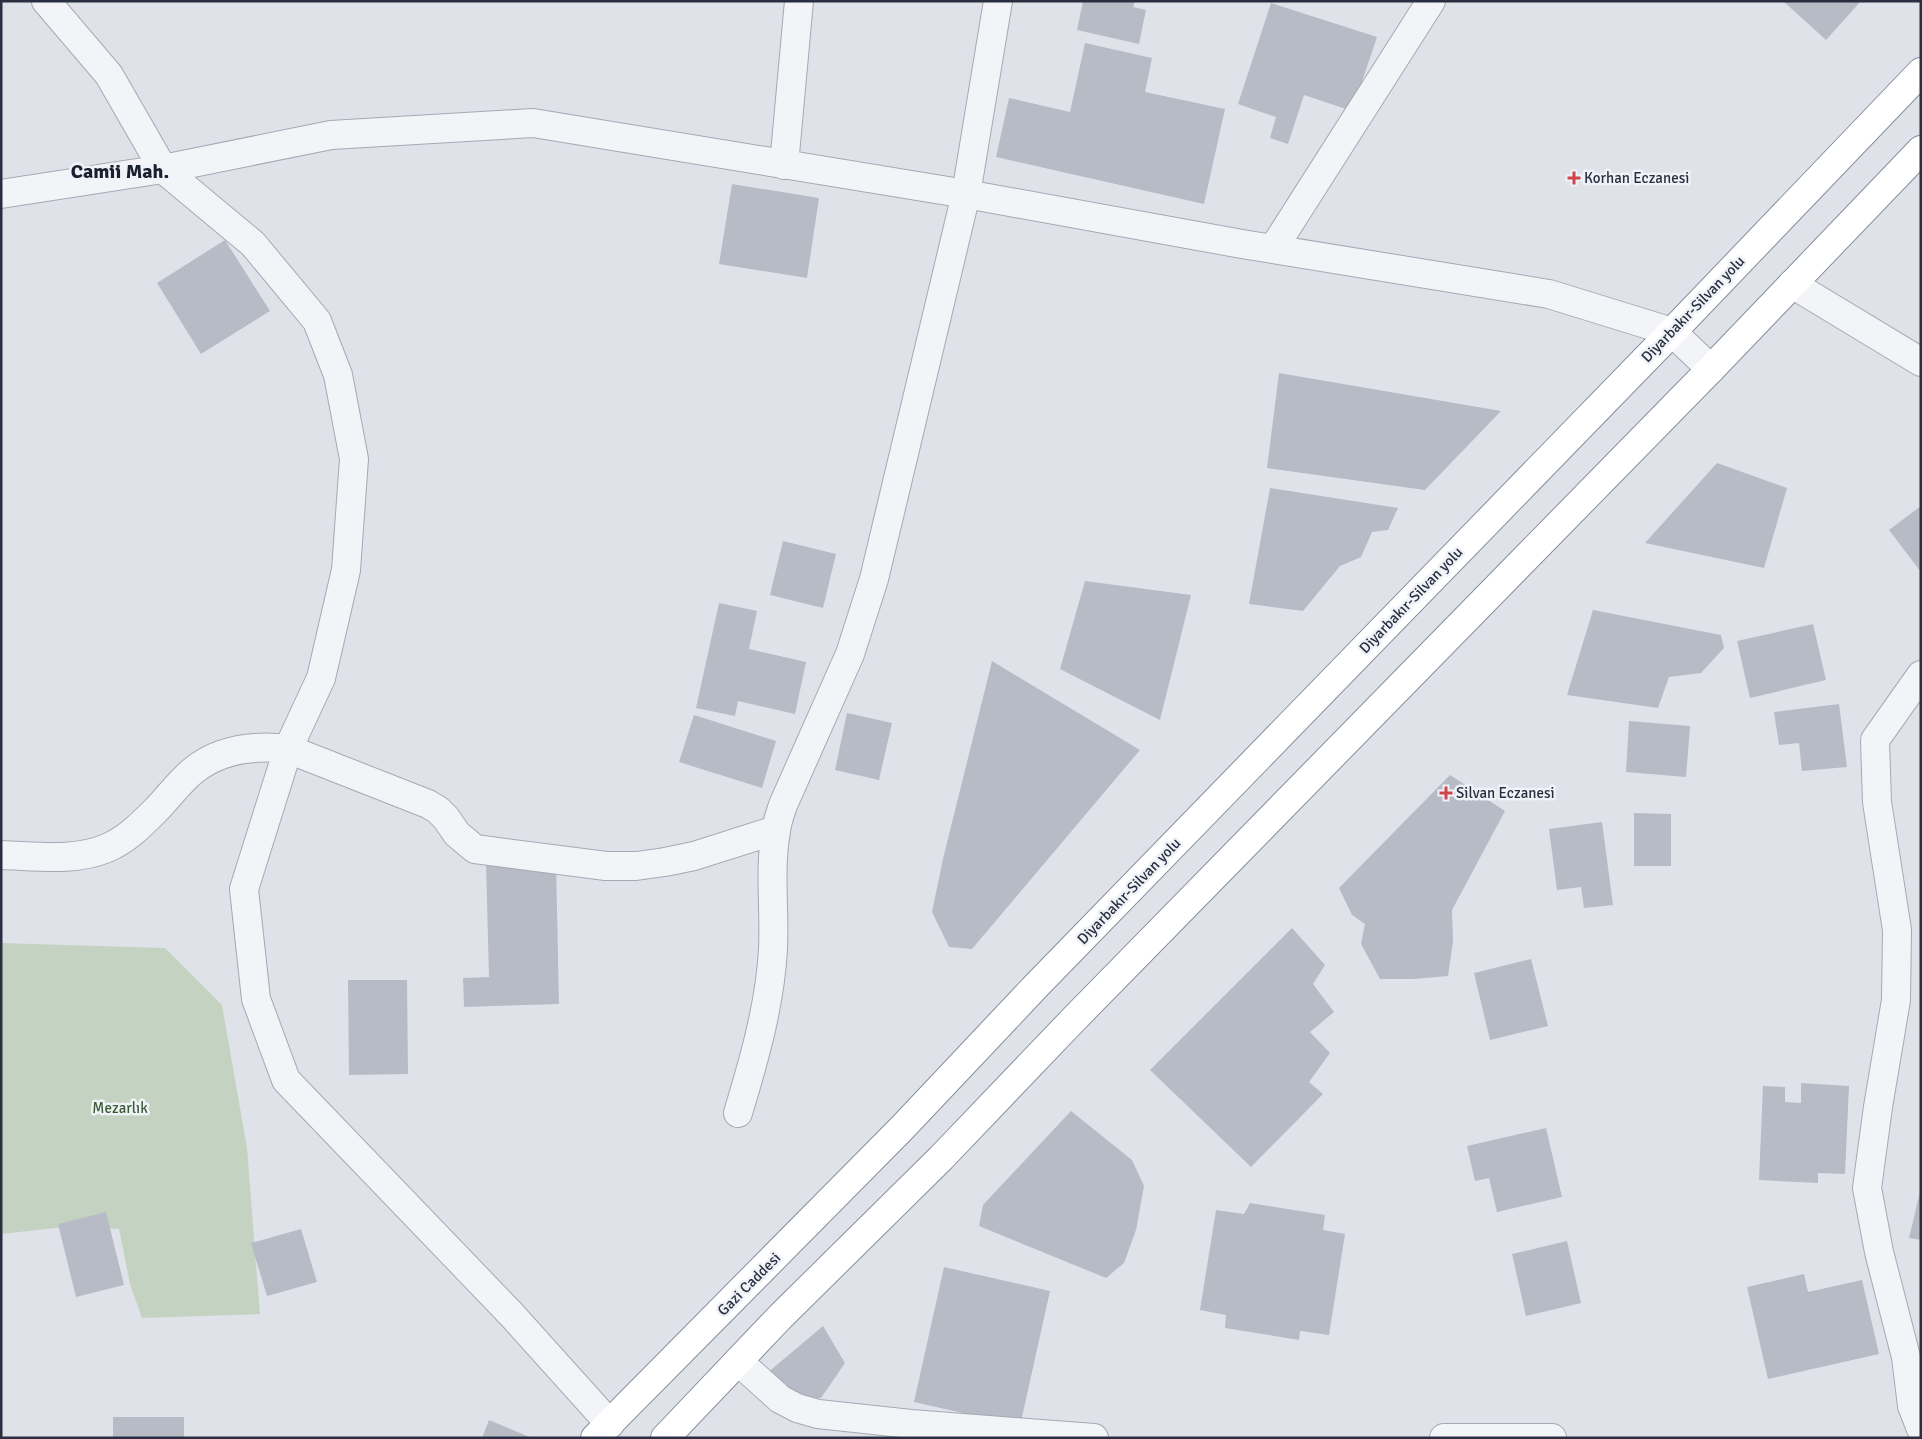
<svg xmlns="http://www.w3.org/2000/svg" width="1922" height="1439" font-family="Signika,sans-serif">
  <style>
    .green { fill: #c4d3c1 }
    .building { fill: #b7bbc6 }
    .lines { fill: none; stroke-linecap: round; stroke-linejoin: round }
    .minor-casing { stroke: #a5a9b3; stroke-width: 30 }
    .highway-casing { stroke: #878e9f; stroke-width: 30 }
    .minor { stroke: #f3f4f7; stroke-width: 28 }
    .highway { stroke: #fff; stroke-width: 28 }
    .poi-dot { fill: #cd464b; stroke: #eff2f6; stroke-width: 2 }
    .labels { text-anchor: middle; stroke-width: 5; stroke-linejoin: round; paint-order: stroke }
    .poi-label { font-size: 15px; fill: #292f40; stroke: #eff2f6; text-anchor: start }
    .street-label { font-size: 15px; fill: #292f40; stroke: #eff2f6 }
    .park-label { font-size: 15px; fill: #395c36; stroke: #eff2f6 }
    .district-label { font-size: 20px; font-weight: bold; fill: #1b2031; stroke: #eff2f6 }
  </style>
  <rect width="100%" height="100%" fill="#e0e2e9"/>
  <path class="green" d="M1 943 165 948 222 1005 247 1148 260 1314 142 1318 130 1284 119 1229 73 1226 1 1234Z"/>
  <path class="building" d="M1083 1H1135L1133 7 1146 10 1139 44 1077 30Z
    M1783 1H1861L1826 40Z
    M1271 3 1377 37 1352 111 1304 95 1288 144 1270 138 1276 117 1238 104Z
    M1085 43 1152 58 1145 92 1225 109 1204 204 996 157 1009 98 1070 112Z
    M732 184 819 198 807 278 719 264Z
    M225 240 270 311 201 354 157 283Z
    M1279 373 1501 411 1425 490 1267 468Z
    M1717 463 1787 488 1764 568 1645 543Z
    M1270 488 1398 508 1388 530 1372 532 1361 557 1340 566 1303 611 1249 604Z
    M1921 506V572L1889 530Z
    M783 541 836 554 823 608 770 595Z
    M1085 581 1191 595 1160 720 1060 669Z
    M719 603 757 611 749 649 806 662 795 714 738 701 735 716 696 708Z
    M1593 610 1721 635 1724 648 1701 673 1669 677 1658 708 1567 695Z
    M1813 624 1826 680 1750 698 1737 641Z
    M992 661 1140 750 972 949 949 947 932 912 943 859Z
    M1839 704 1847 767 1802 771 1799 743 1779 745 1774 712Z
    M847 713 892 723 879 780 835 770Z
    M694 715 776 741 762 788 679 762Z
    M1629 721 1690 726 1686 777 1626 772Z
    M1450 775 1505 811 1452 910 1453 941 1448 976 1414 979H1380L1361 944 1365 924 1352 915 1339 888Z
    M1634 813 1671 814V866H1634Z
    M1602 822 1613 905 1584 908 1581 887 1557 890 1549 829Z
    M556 862 559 1004 464 1007 463 978 489 977 486 863Z
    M1292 928 1325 965 1313 984 1334 1012 1310 1032 1330 1053 1309 1082 1323 1094 1251 1167 1150 1070Z
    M1531 959 1548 1026 1490 1040 1474 973Z
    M348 980H407L408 1074 349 1075Z
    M1801 1083 1849 1086 1845 1174 1818 1173V1183L1759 1180 1763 1086 1785 1087V1102L1801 1103Z
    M1071 1111 1132 1160 1144 1186 1136 1230 1124 1263 1106 1278 979 1226 983 1205Z
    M1546 1128 1562 1197 1497 1212 1489 1178 1475 1181 1467 1146Z
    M1920 1192H1921V1240L1909 1238Z
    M1250 1203 1325 1215 1323 1230 1345 1234 1329 1335 1300 1331 1299 1340 1225 1328 1226 1315 1200 1310 1216 1210 1244 1214Z
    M106 1212 124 1285 76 1297 58 1224Z
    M301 1229 317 1282 267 1296 251 1243Z
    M1567 1241 1581 1303 1526 1316 1512 1254Z
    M944 1267 1050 1291 1020 1426 914 1402Z
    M1804 1274 1808 1292 1862 1280 1879 1354 1768 1379 1747 1287Z
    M823 1326 845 1363 821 1398 794 1401 766 1374Z
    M113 1417H184V1438H113Z
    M489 1420 532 1438H482Z"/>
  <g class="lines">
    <g class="minor-casing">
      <path id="minor" d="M46 1 109 75 163 169 253 244 317 321 338 375 354 459 346 570 321 678 288 749 244 889 256 999 286 1080 512 1315 610 1424
        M784 165 799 1
        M1 194 163 169 331 135 533 123 966 194 1242 244 1549 294 1672 332 1711 369
        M1273 249 1431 1
        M1792 284 1921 362
        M1921 675 1875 740 1877 802 1897 930 1896 1000 1878 1107 1867 1188 1879 1252 1906 1357 1912 1406 1921 1429
        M1 855C36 856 74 862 107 848 126 840 140 826 155 811 168 798 180 781 194 770 222 748 255 745 288 749L428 804 438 810 446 818 457 834 475 849 606 866H636L665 862 694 856 776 830
        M738 1113C754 1060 770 1005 773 949 775 910 769 870 776 831 777 822 780 814 783 805L850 654 874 579 966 194 998 1
        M738 1361 780 1399 797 1408 818 1414 911 1424 1094 1438
        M1444 1438H1552"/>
    </g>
    <g class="highway-casing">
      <path id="highway" d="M595 1438 902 1128 1037 985 1672 332 1921 72
        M665 1438 781 1316 941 1158 1074 1019 1711 369 1921 150"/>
    </g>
    <use href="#minor" class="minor"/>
    <use href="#highway" class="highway"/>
  </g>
  <g class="poi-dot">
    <path d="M1571.5 170.5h5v5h5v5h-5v5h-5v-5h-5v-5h5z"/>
    <path d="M1443.5 785.5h5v5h5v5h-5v5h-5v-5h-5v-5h5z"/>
  </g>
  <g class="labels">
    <g class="poi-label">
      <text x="1584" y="183">Korhan Eczanesi</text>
      <text x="1456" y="798">Silvan Eczanesi</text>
    </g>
    <g class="street-label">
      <text transform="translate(1693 309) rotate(-46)" y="5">Diyarbakır-Silvan yolu</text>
      <text transform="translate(1411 600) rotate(-46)" y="5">Diyarbakır-Silvan yolu</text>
      <text transform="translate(1129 891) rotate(-46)" y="5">Diyarbakır-Silvan yolu</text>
      <text transform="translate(749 1284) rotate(-45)" y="5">Gazi Caddesi</text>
    </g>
    <g class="park-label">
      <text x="120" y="1113">Mezarlık</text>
    </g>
    <g class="district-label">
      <text x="120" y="178">Camii Mah.</text>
    </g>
  </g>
  <rect width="1922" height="1439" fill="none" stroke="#292f40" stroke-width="5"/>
</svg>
